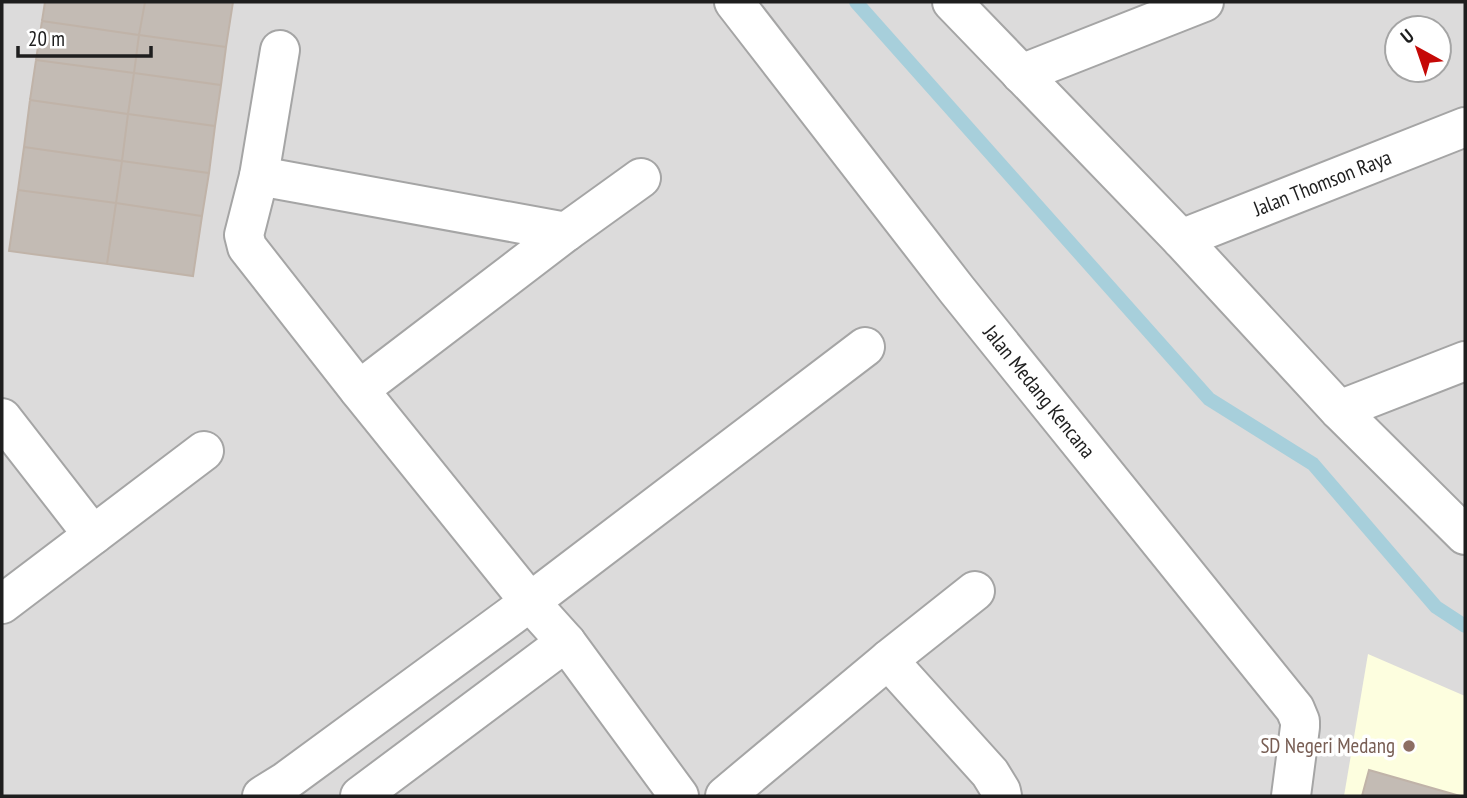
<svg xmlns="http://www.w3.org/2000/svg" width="1467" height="798" font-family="'PT Sans Narrow',sans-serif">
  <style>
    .residential { fill: #dcdbdb; fill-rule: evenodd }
    .education { fill: #fdfedf }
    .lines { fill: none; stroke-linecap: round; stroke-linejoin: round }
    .stream { stroke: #a7cfdb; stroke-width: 14 }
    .building { fill: #c3bbb4; stroke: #c0b3a8; stroke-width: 2 }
    .minor-casing { stroke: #a5a5a5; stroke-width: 42 }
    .minor { stroke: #fff; stroke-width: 38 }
    .education-dot { fill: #8d6e63; stroke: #fff; stroke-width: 2.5 }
    .labels { text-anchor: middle; stroke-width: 7; stroke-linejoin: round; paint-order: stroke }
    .street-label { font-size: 21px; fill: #1e1e1e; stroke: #fff }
    .education-label { font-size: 21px; fill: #785e54; stroke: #fff; text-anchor: end }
  </style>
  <rect width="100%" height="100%" fill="#efece5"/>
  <path class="residential" d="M2 2H1465V796H2ZM1397 28H1439V70H1397Z"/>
  <path class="education" d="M1368 654 1465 696V796H1344Z"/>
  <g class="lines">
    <path class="stream" d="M856 2 1209 399 1313 464 1436 607 1465 626"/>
  </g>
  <path class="building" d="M45 2H145L139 35 42 21Z
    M145 2H233L226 47 139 35Z
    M42 21 139 35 134 73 36 60Z
    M139 35 226 47 221 85 134 73Z
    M36 60 134 73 128 114 30 100Z
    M134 73 221 85 215 126 128 114Z
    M30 100 128 114 122 161 24 147Z
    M128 114 215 126 209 173 122 161Z
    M24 147 122 161 116 203 18 190Z
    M122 161 209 173 202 216 116 203Z
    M18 190 116 203 107 264 9 251Z
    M116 203 202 216 193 276 107 264Z
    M1369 770 1460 796H1362Z"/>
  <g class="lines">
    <g class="minor-casing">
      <g id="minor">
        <path id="s1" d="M734 2 957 290 1295 709 1300 721V727L1291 796"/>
        <path d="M952 2 1181 239 1339 410 1465 535"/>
        <path d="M280 50 259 176 244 235 247 247 359 390 530 602 566 642 679 796"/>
        <path d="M1021 74 1204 2"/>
        <path d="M259 176 566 232"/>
        <path id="s2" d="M1181 239 1465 127"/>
        <path d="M359 390 566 232 641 178"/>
        <path d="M1339 410 1465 361"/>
        <path d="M2 418 93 535"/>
        <path d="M2 604 204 451"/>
        <path d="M888 660 990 773 1001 791 1002 796"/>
        <path d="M262 796 286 781 530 602 865 347"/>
        <path d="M360 796 566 642"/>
        <path d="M725 796 888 660 975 591"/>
      </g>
    </g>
    <use href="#minor" class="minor"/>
  </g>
  <circle class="education-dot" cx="1409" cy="746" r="7"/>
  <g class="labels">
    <g class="street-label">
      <text dy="7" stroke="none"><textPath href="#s2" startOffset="152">Jalan Thomson Raya</textPath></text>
      <text dy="7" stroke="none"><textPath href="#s1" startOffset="495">Jalan Medang Kencana</textPath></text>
    </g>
    <g class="education-label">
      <text x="1395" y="753">SD Negeri Medang</text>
    </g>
  </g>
  <rect width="1467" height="798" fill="none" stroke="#1e1e1e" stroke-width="7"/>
  <g transform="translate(1418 49) rotate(320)"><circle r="33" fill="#ffffff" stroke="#a5a5a5" stroke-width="2"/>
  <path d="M0-5L12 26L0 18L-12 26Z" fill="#c50907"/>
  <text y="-10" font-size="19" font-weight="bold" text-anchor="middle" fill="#1e1e1e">U</text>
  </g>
  <path d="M18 46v10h133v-10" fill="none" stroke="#1e1e1e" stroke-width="3.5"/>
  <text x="28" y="46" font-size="21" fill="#1e1e1e" stroke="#ffffff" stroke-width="5" paint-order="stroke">20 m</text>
</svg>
